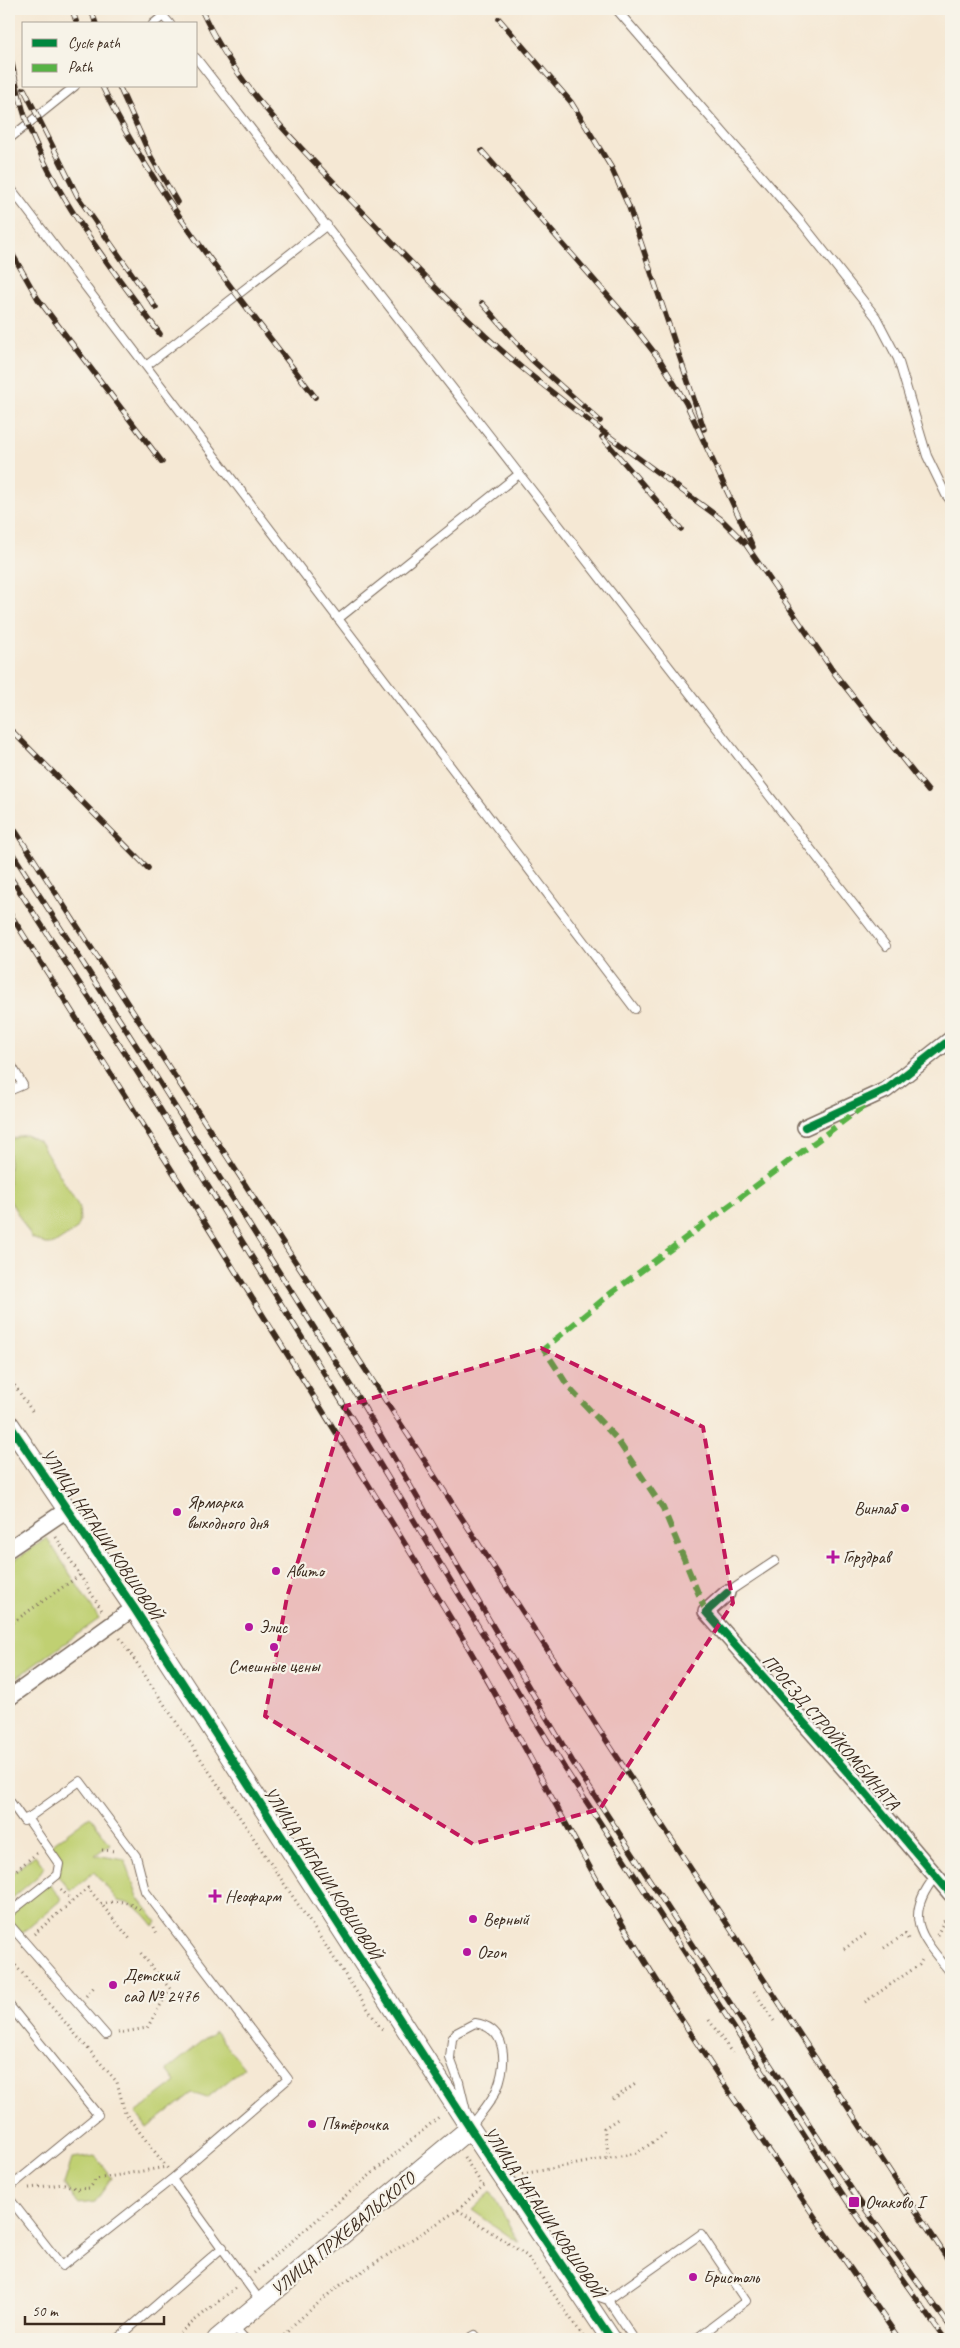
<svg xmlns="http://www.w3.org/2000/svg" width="960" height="2348" font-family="Caveat,sans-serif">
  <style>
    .green { fill: #c0d072; stroke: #7e7d48 }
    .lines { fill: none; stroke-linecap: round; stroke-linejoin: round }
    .service-casing { stroke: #7c6c5e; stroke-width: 10 }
    .minor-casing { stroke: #7c6c5e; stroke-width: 18 }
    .tertiary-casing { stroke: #7c6c5e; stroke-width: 21 }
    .path { stroke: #7c6c5e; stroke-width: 3; stroke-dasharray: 1 4; stroke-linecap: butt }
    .service { stroke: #fff; stroke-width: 8 }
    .minor { stroke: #fff; stroke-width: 15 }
    .tertiary { stroke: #fff; stroke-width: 19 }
    .rail-casing { stroke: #3b2a1e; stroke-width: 5.5 }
    .rail { stroke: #f7f3e8; stroke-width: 4; stroke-dasharray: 11; stroke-linecap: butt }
    .quiet { stroke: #57b245; stroke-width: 6; stroke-dasharray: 12 6; stroke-linecap: butt }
    .cycleway-casing { stroke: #f7f3e8; stroke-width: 11 }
    .cycleway { stroke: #00873e; stroke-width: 8 }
    .marked { fill: #c2185b; fill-opacity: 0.2; stroke: #c2185b; stroke-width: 4; stroke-dasharray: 10 6; stroke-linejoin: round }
    .poi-dot { fill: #b5179e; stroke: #f7f3e8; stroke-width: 2 }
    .labels { text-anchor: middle; stroke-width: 4.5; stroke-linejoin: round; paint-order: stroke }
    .poi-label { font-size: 18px; fill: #3b2a1e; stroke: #f7f3e8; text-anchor: start }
    .street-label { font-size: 18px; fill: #3b2a1e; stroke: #f7f3e8 }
  </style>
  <rect width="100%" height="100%" fill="#f7f3e8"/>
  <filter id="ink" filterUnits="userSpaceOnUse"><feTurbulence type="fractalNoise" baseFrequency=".02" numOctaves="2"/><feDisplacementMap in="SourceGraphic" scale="10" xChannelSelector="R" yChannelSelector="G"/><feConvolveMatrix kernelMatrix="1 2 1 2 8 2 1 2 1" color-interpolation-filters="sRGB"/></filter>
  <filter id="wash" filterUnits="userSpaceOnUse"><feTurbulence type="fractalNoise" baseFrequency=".0096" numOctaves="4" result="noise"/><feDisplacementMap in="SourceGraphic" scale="20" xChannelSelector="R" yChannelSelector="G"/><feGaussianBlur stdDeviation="1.12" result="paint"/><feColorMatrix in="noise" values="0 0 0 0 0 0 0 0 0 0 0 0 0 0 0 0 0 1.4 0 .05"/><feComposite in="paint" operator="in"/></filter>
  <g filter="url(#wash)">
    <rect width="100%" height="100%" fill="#f5e8d4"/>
    <path class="green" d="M26 1135 40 1142 79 1207 80 1222 77 1229 54 1244H46L32 1238 9 1199V1141L19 1136Z
      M47 1538 99 1619 9 1683V1564Z
      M90 1816 110 1844 95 1855 125 1860 138 1897 157 1922 154 1926C144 1913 135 1903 118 1901L94 1872 71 1891 57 1875 59 1864 46 1846 51 1845Z
      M35 1855 44 1867 38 1876 9 1901V1876Z
      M47 1882 62 1899 19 1936 9 1924V1911Z
      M215 2031 244 2068 207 2098 192 2093 147 2128 136 2113 176 2082 167 2070Z
      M95 2156 112 2178 95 2202 78 2204 64 2184 72 2159Z
      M491 2192 519 2243 472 2210Z"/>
  </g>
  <g filter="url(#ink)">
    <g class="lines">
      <g class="service-casing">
        <path id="service" d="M616 9 801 222 876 317 898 359 927 456 946 495 951 501
          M163 16 170 24
          M153 24 163 16 166 9
          M196 58 886 946
          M9 139 75 86
          M9 186 635 1009
          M146 366 327 225
          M338 619 519 474
          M9 1061 23 1085 9 1091
          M727 1593 775 1561
          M9 1800 24 1821 80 1781 136 1856 145 1891 288 2079 172 2179 62 2266 9 2198
          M935 1877C902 1918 922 1938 951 1973
          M9 1913 57 1875 59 1864 27 1818
          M9 1924 106 2035
          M9 2005 98 2115 9 2188
          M475 2023C508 2028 507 2063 497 2089 491 2103 478 2116 470 2128L459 2082 450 2058 452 2039 456 2033Z
          M172 2179 261 2302
          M582 2291 608 2300 634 2339
          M608 2300 701 2234 746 2301 696 2339
          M233 2326 245 2339
          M117 2339 223 2247
          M468 2339 475 2335 478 2339"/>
      </g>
      <g class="minor-casing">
        <path id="minor" d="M805 1127 886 1090 951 1039
          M9 1549 68 1509
          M727 1593 706 1612 857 1783 951 1894
          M9 1698 134 1608"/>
      </g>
      <g class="tertiary-casing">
        <path id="tertiary" d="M9 1424 134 1608 470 2128 611 2339
          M217 2339 470 2128"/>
      </g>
      <path class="path" d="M9 1377 34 1414
        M56 1537 103 1612
        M9 1625 80 1575
        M120 1638 382 2030
        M102 1850 116 1851
        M9 1876 37 1853
        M61 1889 72 1901
        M101 1904C121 1900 126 1900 143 1912
        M154 1927 158 1936
        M34 1934 88 1888 130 1939
        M937 1935 950 1910
        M884 1948 905 1934 910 1942
        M844 1949 866 1934
        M9 1958 117 2082 125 2113 168 2169
        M754 1991 776 2024
        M86 1996 94 1987
        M865 2002 919 1965 923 1958
        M709 2020 732 2053
        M118 2033 147 2028 170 1989 139 1951
        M613 2099 637 2083
        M464 2157 483 2186 487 2184
        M609 2158 604 2128 618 2119
        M522 2174 637 2153 668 2132
        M29 2188 64 2184 78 2189 90 2188 96 2179 166 2167
        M458 2210 527 2256 585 2339
        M254 2273 440 2116
        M172 2339 235 2288
        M281 2339 293 2325 336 2288 458 2210 483 2186"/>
      <use href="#service" class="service"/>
      <use href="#minor" class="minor"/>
      <use href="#tertiary" class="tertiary"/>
      <g class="rail-casing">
        <path id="rail" d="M72 9 77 24
          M91 9 96 24
          M201 9C234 83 294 141 350 199 406 256 460 317 522 368 587 421 654 470 721 519L744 542 835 674 928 791
          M499 19 571 102 611 167 629 207 704 429
          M9 51C15 75 19 101 28 125 58 202 111 268 160 334
          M102 86C157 200 240 297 315 397
          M119 86 150 155 177 202
          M24 89 78 197 156 308
          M482 151 628 319 660 360 686 403 753 547
          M9 248 38 299 162 462
          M482 303 532 360 600 421
          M602 437 681 529
          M13 732 148 868
          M9 821 608 1743 951 2264
          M9 848 150 1067 364 1407 574 1764 858 2199 951 2328
          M9 875 139 1075 350 1415 565 1769 849 2204 945 2339
          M9 912C158 1148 307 1383 453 1622 512 1718 561 1819 618 1917 704 2062 804 2200 899 2339"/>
      </g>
      <use href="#rail" class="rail"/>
      <path class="quiet" d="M706 1612 663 1508 616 1438 570 1389 544 1349 610 1294 865 1105"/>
      <g class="cycleway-casing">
        <path id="cycleway" d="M805 1127 886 1090 951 1039
          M9 1424 134 1608 470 2128 611 2339
          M727 1593 706 1612 857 1783 951 1894"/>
      </g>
      <use href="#cycleway" class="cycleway"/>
    </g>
  </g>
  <path class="marked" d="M541 1348 703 1427 733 1603 600 1809 473 1844 265 1716 287 1597 346 1406Z"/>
  <g class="poi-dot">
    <circle cx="905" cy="1508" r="5"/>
    <circle cx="177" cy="1512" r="5"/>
    <path d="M830.5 1549.5h5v5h5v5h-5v5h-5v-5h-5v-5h5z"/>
    <circle cx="276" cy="1571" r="5"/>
    <circle cx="249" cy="1627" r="5"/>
    <circle cx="274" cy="1647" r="5"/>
    <path d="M212.5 1888.5h5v5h5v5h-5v5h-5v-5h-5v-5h5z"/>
    <circle cx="473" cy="1919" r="5"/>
    <circle cx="467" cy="1952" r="5"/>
    <circle cx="113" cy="1985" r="5"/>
    <circle cx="312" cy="2124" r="5"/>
    <rect x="848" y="2196" width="12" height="12" rx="2.5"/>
    <circle cx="693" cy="2277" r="5"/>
  </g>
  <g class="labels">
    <g class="poi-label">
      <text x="187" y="1508">Ярмарка<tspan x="187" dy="21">выходного дня</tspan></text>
      <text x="895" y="1514" text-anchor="end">Винлаб</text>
      <text x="843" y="1563">Горздрав</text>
      <text x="286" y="1577">Авито</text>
      <text x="259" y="1633">Элис</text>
      <text x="274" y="1672" text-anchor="middle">Смешные цены</text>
      <text x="225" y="1902">Неофарм</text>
      <text x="483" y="1925">Верный</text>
      <text x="477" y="1958">Ozon</text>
      <text x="123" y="1981">Детский<tspan x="123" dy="21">сад № 2476</tspan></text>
      <text x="322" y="2130">Пятёрочка</text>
      <text x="865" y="2208">Очаково I</text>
      <text x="703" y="2283">Бристоль</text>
    </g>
    <g class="street-label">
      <text transform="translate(102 1534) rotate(56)" y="6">УЛИЦА НАТАШИ КОВШОВОЙ</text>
      <text transform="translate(831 1732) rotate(49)" y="6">ПРОЕЗД СТРОЙКОМБИНАТА</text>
      <text transform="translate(323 1873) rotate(57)" y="6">УЛИЦА НАТАШИ КОВШОВОЙ</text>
      <text transform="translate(544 2212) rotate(56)" y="6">УЛИЦА НАТАШИ КОВШОВОЙ</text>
      <text transform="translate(343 2234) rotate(-40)" y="6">УЛИЦА ПРЖЕВАЛЬСКОГО</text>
    </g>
  </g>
  <rect width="960" height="2348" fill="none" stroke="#f7f3e8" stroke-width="30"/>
  <rect x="22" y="22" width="175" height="65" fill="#f7f3e8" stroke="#aca397"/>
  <rect x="32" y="39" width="25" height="8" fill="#00873e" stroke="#aca397"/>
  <text x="68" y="48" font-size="15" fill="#3b2a1e">Cycle path</text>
  <rect x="32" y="64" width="25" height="8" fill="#57b245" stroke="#aca397"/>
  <text x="68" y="72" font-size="15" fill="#3b2a1e">Path</text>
  <path d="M25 2316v8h139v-8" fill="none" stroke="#3b2a1e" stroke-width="2.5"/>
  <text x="32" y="2316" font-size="15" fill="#3b2a1e" stroke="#f7f3e8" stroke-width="4" paint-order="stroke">50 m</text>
</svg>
